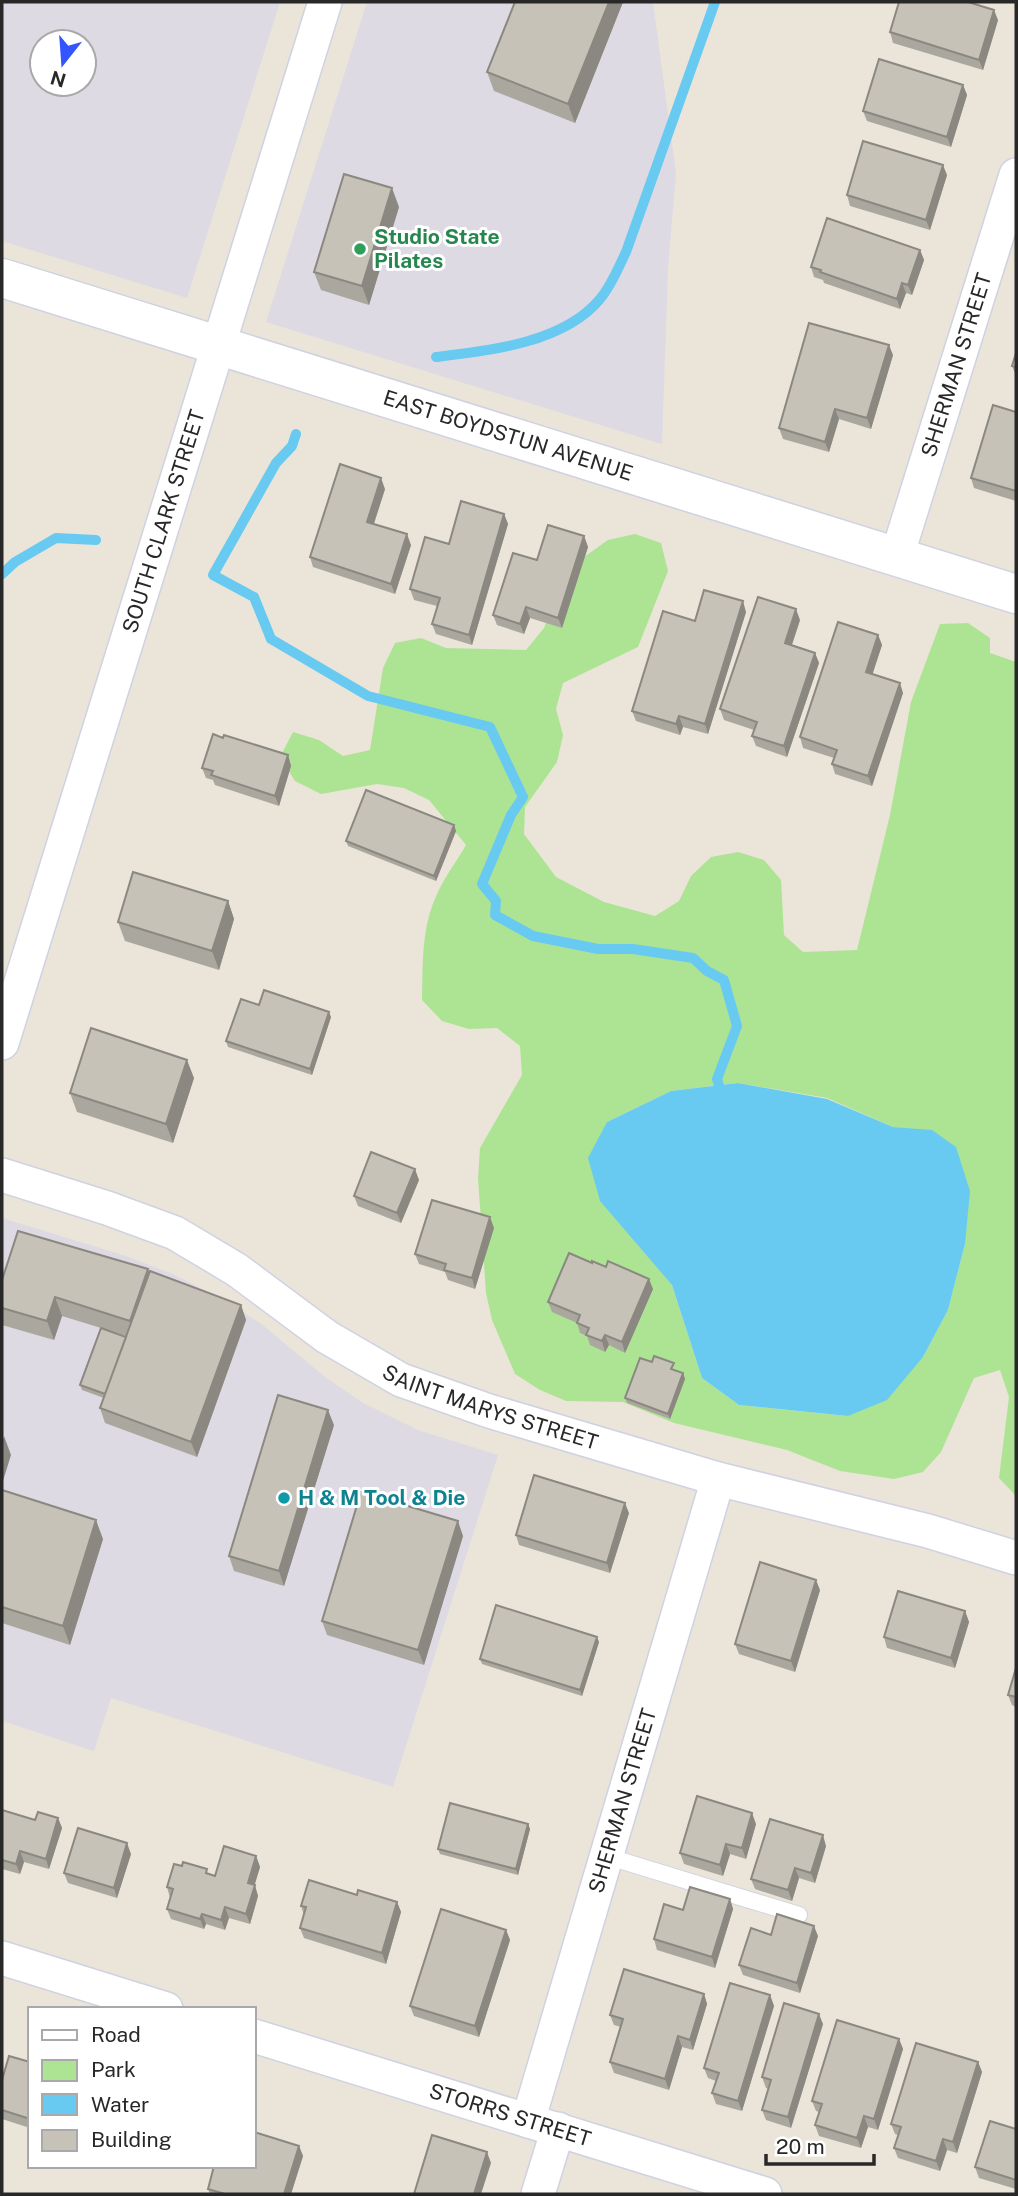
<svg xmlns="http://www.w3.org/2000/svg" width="1018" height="2196" font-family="'Public Sans',sans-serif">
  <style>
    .industrial { fill: #dddae3; fill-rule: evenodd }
    .green { fill: #ade494; fill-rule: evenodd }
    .water { fill: #68caf1 }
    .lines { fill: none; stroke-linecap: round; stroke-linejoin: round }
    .stream { stroke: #68caf1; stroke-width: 10 }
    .lane-casing { stroke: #cfd2e2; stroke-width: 18 }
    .street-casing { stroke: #cfd2e2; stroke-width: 36 }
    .secondary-casing { stroke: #cfd2e2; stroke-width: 41 }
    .lane { stroke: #fff; stroke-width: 16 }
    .street { stroke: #fff; stroke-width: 33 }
    .secondary { stroke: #fff; stroke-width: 38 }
    .wall { fill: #aaa79e; fill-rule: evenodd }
    .shaded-wall { fill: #8b8881 }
    .building { fill: #c6c2b8; stroke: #8b8881; stroke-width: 2 }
    .leisure-dot { fill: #2e9e5b; stroke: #fff; stroke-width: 2.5 }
    .culture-dot { fill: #0f9aa8; stroke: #fff; stroke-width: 2.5 }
    .labels { text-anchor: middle; stroke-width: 6; stroke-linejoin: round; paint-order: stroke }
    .leisure-label { font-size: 21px; font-weight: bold; fill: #27864d; stroke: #fff; text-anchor: start }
    .street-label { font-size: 21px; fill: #282828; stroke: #fff }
    .culture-label { font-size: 21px; font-weight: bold; fill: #0d838f; stroke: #fff; text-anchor: start }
  </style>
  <rect width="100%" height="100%" fill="#ebe4d9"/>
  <path class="industrial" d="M2 2H280L187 298 2 241ZM42 42H84V84H42Z
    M367 2H653L676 174 668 268 662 444 266 322Z
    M2 1218 126 1256 175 1275 222 1299 260 1323 325 1377 363 1403 418 1430 498 1455 393 1787 111 1698 94 1751 2 1721Z"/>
  <path class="green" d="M635 534 661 543 668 571 638 647 563 683 556 709 563 735 557 762 525 807 524 834 556 877 604 902 655 916 679 901 691 876 711 857 738 852 764 860 781 880 784 935 803 952 857 950 890 815 911 702 940 624 968 623 990 638V653L1016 662V1496L999 1478 1009 1397 1000 1370 974 1378 941 1452 923 1472 894 1479 840 1471 787 1450 674 1423 623 1402 566 1401 540 1390 515 1374 492 1320 486 1293 478 1178 480 1148 522 1075 520 1046 497 1028 469 1029 442 1021 422 1000C423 964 421 926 438 892 445 876 457 861 466 845L429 800 404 788 377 784 321 794 295 781 280 757 293 732 319 740 343 756 370 750 383 668 395 643 421 638 446 648 526 650 544 628 565 576 584 557 608 540ZM738 1083 827 1098 893 1127 932 1131 965 1244 948 1310 923 1357 848 1416 739 1405 702 1378 672 1285 607 1122 671 1091Z"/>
  <path class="water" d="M738 1083 827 1099 893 1127 932 1130 956 1147 970 1191 965 1244 948 1310 923 1357 887 1400 848 1416 739 1405 702 1378 672 1285 600 1201 588 1158 607 1122 671 1091Z"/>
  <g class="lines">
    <path class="stream" d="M436 357C488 351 564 343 600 299 612 285 618 268 626 252L715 2
      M296 434 292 446 276 463 213 575 254 597 271 639 368 696 490 727 523 797 511 815 482 884 496 901 495 915 533 936 598 949H633L693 958 707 971 724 980 737 1026 717 1079 723 1098
      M2 574 15 562 56 538 96 540"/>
    <g class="lane-casing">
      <path id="lane" d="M606 1856 799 1915"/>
    </g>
    <g class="street-casing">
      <g id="street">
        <path id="s1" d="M897 556 1016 175"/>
        <path id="s2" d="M2 1043 325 2"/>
        <path id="s3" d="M2 1175 107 1208 175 1233 237 1270 327 1337 401 1380 489 1411 718 1479 928 1531 1016 1558"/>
        <path d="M2 1958 166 2009"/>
        <path id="s4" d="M254 2036 765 2194"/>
        <path id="s5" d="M528 2121 718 1479"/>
        <path d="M538 2194 558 2129"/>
      </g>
    </g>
    <g class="secondary-casing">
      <g id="secondary">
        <path id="s6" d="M2 278 1016 594"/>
      </g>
    </g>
    <use href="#lane" class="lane"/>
    <use href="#street" class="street"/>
    <use href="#secondary" class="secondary"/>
  </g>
  <path class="wall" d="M623 2 575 123 494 91 487 72Z
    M998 20 983 70 893 43 890 32Z
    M963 85 967 95 951 147 867 121 863 111Z
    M947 175 930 230 850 206 847 195Z
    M399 207 369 305 321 290 314 272Z
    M920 250 924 260 912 295 906 293 900 309 824 283 823 280 814 277 811 267Z
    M1016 353V376L1012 366Z
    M893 355 871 429 839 419 829 452 783 439 779 428Z
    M1016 412V501L974 488 971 478Z
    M385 489 374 524 411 545 395 594 313 567 310 557Z
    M504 514 508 524 472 645 436 634 432 624 437 606 414 600 410 589 449 544Z
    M584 536 588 547 562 628 530 618 524 634 497 625 493 615 537 560Z
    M746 612 708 734 683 727 680 735 636 721 632 711 695 621Z
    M800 620 792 645 815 653 819 663 787 757 756 746 752 736 754 730 724 720 720 709Z
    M878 635 882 645 872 674 903 693 872 786 835 774 832 764 834 758 803 748 800 737Z
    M223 738 288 755 291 766 279 806 215 785 213 780 206 778 202 768Z
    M454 825 456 831 436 881 348 846 346 841Z
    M228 901 234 919 219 970 125 941 118 922Z
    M331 1017 312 1075 228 1047 226 1041Z
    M194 1078 173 1143 77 1112 70 1093Z
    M419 1180 401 1223 358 1206 354 1196Z
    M494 1228 475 1289 448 1280 445 1272 419 1264 415 1254Z
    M149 1274 241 1305 246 1320 197 1457 105 1423 100 1408 104 1398 82 1390 80 1385 101 1328 62 1316 54 1340 2 1325V1280ZM102 1328 126 1336V1337Z
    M653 1289 625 1353 609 1345 605 1352 590 1345 587 1336 580 1333 577 1323 552 1312 548 1302Z
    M675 1369V1370L683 1373 685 1379 670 1419 627 1403 625 1398Z
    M334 1425 284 1586 234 1571 229 1556Z
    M2 1490 103 1539 70 1645 2 1623Z
    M629 1513 610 1573 519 1545 516 1535Z
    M463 1536 424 1665 327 1635 322 1621Z
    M820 1590 795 1672 739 1654 735 1644Z
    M965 1611 969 1622 955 1668 887 1648 884 1637Z
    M599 1642 582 1696 482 1664 480 1659Z
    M1016 1668V1707L1012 1705 1008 1695Z
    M2 1810 35 1820 58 1818 62 1828 49 1869 24 1862 20 1874 2 1869Z
    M528 1824 530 1829 518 1875 440 1854 438 1849Z
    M756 1824 746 1859 730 1854 723 1876 684 1864 680 1853Z
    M826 1846 815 1883 799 1878 792 1901 755 1889 751 1879Z
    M131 1854 117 1898 68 1883 64 1873Z
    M256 1856 260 1867 254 1885 258 1896 250 1924 229 1918 225 1930 206 1924 204 1929 171 1919 167 1909 170 1898 167 1887 182 1866 215 1876Z
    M357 1895 397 1902 401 1912 386 1964 304 1938 300 1928 304 1915 301 1906Z
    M730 1899 733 1909 715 1968 657 1950 654 1939Z
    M506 1930 510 1940 479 2037 414 2016 410 2006Z
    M771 1935 818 1936 800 1993 743 1975 739 1965Z
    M704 1994 707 2004 693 2050 682 2047 669 2090 614 2073 610 2062 621 2027 614 2025 610 2015Z
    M770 1995 774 2006 742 2111 716 2104 712 2093 716 2081 708 2078 704 2068Z
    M823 2024 791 2128 766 2120 762 2110 769 2089 766 2088 762 2077Z
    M899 2039 903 2049 878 2130 868 2127 861 2148 819 2136 815 2125 819 2112 816 2111 812 2101Z
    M30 2062V2128L2 2119V2080Z
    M978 2062 982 2072 957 2153 947 2150 940 2171 898 2158 894 2148 898 2135 895 2134 891 2124Z
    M1016 2129V2189L979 2178 975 2167Z
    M299 2146 303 2156 291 2194H210L208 2189Z"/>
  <path class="shaded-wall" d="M609 2H623L575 123 568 104Z
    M994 10 998 20 983 70 979 60Z
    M963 85 967 95 951 147 947 137Z
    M943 165 947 175 930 230 926 220Z
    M392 188 399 207 369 305 362 286Z
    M920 250 924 260 912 295 908 285Z
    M902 283 906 293 900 309 897 299Z
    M889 345 893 355 871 429 867 418Z
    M835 409 839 419 829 452 825 442Z
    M381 478 385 489 371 532 367 522Z
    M504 514 508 524 472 645 469 635Z
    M407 534 411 545 395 594 391 584Z
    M584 536 588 547 562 628 558 618Z
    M743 601 746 612 708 734 705 724Z
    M526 607 530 618 524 634 520 624Z
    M796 609 800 620 789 653 785 643Z
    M878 635 882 645 870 682 866 672Z
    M815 653 819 663 787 757 784 746Z
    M900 683 903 693 872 786 868 776Z
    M679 716 683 727 680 735 676 724Z
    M288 755 291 766 279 806 275 796Z
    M454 825 456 831 436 881 434 876Z
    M228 901 234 919 219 970 212 951Z
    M329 1012 331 1017 312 1075 310 1069Z
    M187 1060 194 1078 173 1143 166 1124Z
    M415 1169 419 1180 401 1223 397 1213Z
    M490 1217 494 1228 475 1289 472 1278Z
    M148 1269 155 1288 137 1339 130 1321Z
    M649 1279 653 1289 625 1353 622 1342Z
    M55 1297 62 1316 54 1340 47 1321Z
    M241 1305 246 1320 197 1457 191 1442Z
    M605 1335 609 1345 605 1352 602 1341Z
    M683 1373 685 1379 670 1419 668 1414Z
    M328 1410 334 1425 284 1586 279 1571Z
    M4 1436 11 1455 2 1484V1443Z
    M625 1503 629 1513 610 1573 607 1563Z
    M96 1520 103 1539 70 1645 63 1626Z
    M458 1521 463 1536 424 1665 418 1650Z
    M816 1580 820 1590 795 1672 791 1661Z
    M965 1611 969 1622 955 1668 951 1658Z
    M597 1637 599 1642 582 1696 580 1690Z
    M752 1813 756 1824 746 1859 742 1848Z
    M58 1818 62 1828 49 1869 46 1859Z
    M528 1824 530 1829 518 1875 516 1869Z
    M823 1835 826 1846 815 1883 811 1873Z
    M127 1843 131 1854 117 1898 114 1888Z
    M726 1844 730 1854 723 1876 720 1865Z
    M20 1851 24 1862 20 1874 16 1864Z
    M256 1856 260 1867 252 1894 248 1883Z
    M795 1868 799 1878 792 1901 788 1890Z
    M255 1885 258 1896 250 1924 246 1914Z
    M730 1899 733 1909 715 1968 712 1957Z
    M397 1902 401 1912 386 1964 382 1953Z
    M225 1907 229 1918 225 1930 221 1920Z
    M202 1914 206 1924 204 1929 200 1919Z
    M814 1926 818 1936 800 1993 797 1983Z
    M506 1930 510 1940 479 2037 475 2026Z
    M704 1994 707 2004 693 2050 690 2040Z
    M770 1995 774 2006 742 2111 738 2101Z
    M819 2014 823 2024 791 2128 788 2117Z
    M678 2036 682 2047 669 2090 665 2079Z
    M899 2039 903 2049 878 2130 874 2119Z
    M978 2062 982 2072 957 2153 953 2142Z
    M864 2116 868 2127 861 2148 857 2138Z
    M943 2139 947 2150 940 2171 936 2161Z
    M299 2146 303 2156 291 2194H284Z
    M487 2152 491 2163 481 2194H474Z"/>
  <path class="building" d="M515 2H609L568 104 487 72Z
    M899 2H968L994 10 979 60 890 32Z
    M879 59 963 85 947 137 863 111Z
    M863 141 943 165 926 220 847 195Z
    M344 174 392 188 362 286 314 272Z
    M827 218 920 250 908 285 902 283 897 299 820 272 821 270 811 267Z
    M809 323 889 345 867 418 835 409 825 442 779 428Z
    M1016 353V367L1012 366Z
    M993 405 1016 412V491L971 478Z
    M340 464 381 478 367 522 407 534 391 584 310 557Z
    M461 501 504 514 469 635 432 624 440 598 410 589 425 537 449 544Z
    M548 525 584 536 558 618 526 607 520 624 493 615 513 553 537 560Z
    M704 590 743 601 705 724 679 716 676 724 632 711 663 611 695 621Z
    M758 597 796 609 785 643 815 653 784 746 752 736 757 722 720 709Z
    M838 622 878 635 866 672 900 683 868 776 832 764 837 750 800 737Z
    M213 734 223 738 224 735 288 755 275 796 211 775 213 771 202 768Z
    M366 790 454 825 434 876 346 841Z
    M133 872 228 901 212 951 118 922Z
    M264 990 329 1012 310 1069 226 1041 241 999 259 1005Z
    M91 1028 187 1060 166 1124 70 1093Z
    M371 1152 415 1169 397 1213 354 1196Z
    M432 1200 490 1217 472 1278 444 1270 446 1264 415 1254Z
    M18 1231 148 1269 130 1321 55 1297 47 1321 2 1308V1280Z
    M569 1253 592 1263V1261L606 1267 608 1261 649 1279 622 1342 605 1335 602 1341 586 1335 589 1328 577 1323 580 1315 548 1302Z
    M150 1271 241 1305 191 1442 100 1408Z
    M101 1328 126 1337 105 1394 80 1385Z
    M654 1356 674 1363 671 1369 683 1373 668 1414 625 1398 640 1358 652 1362Z
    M278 1395 328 1410 279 1571 229 1556Z
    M534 1475 625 1503 607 1563 516 1535Z
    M2 1490 96 1520 63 1626 2 1607Z
    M361 1492 458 1521 418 1650 322 1621Z
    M760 1562 816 1580 791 1661 735 1644Z
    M898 1591 965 1611 951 1658 884 1637Z
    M496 1605 597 1637 580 1690 480 1659Z
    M1016 1668V1697L1008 1695Z
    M697 1796 752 1813 742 1848 726 1844 720 1865 680 1853Z
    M450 1803 528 1824 516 1869 438 1849Z
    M2 1810 35 1820 38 1812 58 1818 46 1859 20 1851 16 1864 2 1860Z
    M770 1819 823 1835 811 1873 795 1868 788 1890 751 1879Z
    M78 1828 127 1843 114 1888 64 1873Z
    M224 1846 256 1856 248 1883 255 1885 246 1914 225 1907 221 1920 202 1914 200 1919 167 1909 173 1889 167 1887 174 1864 182 1866 183 1862 207 1869 206 1873 215 1876Z
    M309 1880 357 1895 358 1890 397 1902 382 1953 300 1928 306 1907 301 1906Z
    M690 1887 730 1899 712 1957 654 1939 664 1904 683 1910Z
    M441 1909 506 1930 475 2026 410 2006Z
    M777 1914 814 1926 797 1983 739 1965 751 1928 771 1935Z
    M624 1969 704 1994 690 2040 678 2036 665 2079 610 2062 623 2019 610 2015Z
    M730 1983 770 1995 738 2101 712 2093 719 2073 704 2068Z
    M784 2003 819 2014 788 2117 762 2110 771 2080 762 2077Z
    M837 2020 899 2039 874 2119 864 2116 857 2138 815 2125 822 2104 812 2101Z
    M916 2043 978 2062 953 2142 943 2139 936 2161 894 2148 901 2127 891 2124Z
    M9 2056 30 2062V2119L2 2110V2080Z
    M990 2121 1016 2129V2180L975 2167Z
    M254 2132 299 2146 284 2194H225L208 2189 214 2166H254Z
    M432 2135 487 2152 474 2194H414Z"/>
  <circle class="leisure-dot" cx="360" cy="249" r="7"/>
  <circle class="culture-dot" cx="284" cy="1498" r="7"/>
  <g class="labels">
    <g class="leisure-label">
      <text x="374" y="244">Studio State<tspan x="374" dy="24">Pilates</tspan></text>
    </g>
    <g class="street-label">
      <text dy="7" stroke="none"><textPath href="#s1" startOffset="200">SHERMAN STREET</textPath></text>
      <text dy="7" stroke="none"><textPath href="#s6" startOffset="530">EAST BOYDSTUN AVENUE</textPath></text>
      <text dy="7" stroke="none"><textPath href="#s2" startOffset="546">SOUTH CLARK STREET</textPath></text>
      <text dy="7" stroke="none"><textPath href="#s3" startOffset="546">SAINT MARYS STREET</textPath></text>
      <text dy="7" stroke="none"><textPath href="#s5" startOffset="334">SHERMAN STREET</textPath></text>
      <text dy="7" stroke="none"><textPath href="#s4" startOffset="268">STORRS STREET</textPath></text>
    </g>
    <g class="culture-label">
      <text x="298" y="1505">H &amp; M Tool &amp; Die</text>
    </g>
  </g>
  <rect width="1018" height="2196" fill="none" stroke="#282828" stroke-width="7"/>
  <rect x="28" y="2007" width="228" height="161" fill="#ffffff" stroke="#a9a9a9" stroke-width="2"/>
  <rect x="42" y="2030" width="35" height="10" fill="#ffffff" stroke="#a9a9a9" stroke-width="2"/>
  <text x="91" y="2042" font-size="21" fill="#282828">Road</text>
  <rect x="42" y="2060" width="35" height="21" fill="#ade494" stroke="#a9a9a9" stroke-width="2"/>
  <text x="91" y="2077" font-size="21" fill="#282828">Park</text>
  <rect x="42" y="2094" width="35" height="21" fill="#68caf1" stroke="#a9a9a9" stroke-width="2"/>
  <text x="91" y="2112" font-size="21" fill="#282828">Water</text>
  <rect x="42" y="2130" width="35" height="21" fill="#c6c2b8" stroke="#a9a9a9" stroke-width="2"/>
  <text x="91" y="2147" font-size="21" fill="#282828">Building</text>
  <g transform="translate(63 63) rotate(197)"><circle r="33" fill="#ffffff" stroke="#a9a9a9" stroke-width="2"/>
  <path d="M0-5L12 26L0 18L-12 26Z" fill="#3354fe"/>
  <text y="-10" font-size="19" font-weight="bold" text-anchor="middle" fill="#282828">N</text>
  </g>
  <path d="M766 2154v10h108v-10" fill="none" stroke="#282828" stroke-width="3.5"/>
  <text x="776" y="2154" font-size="21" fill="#282828" stroke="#ffffff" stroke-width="5" paint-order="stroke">20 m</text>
</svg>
